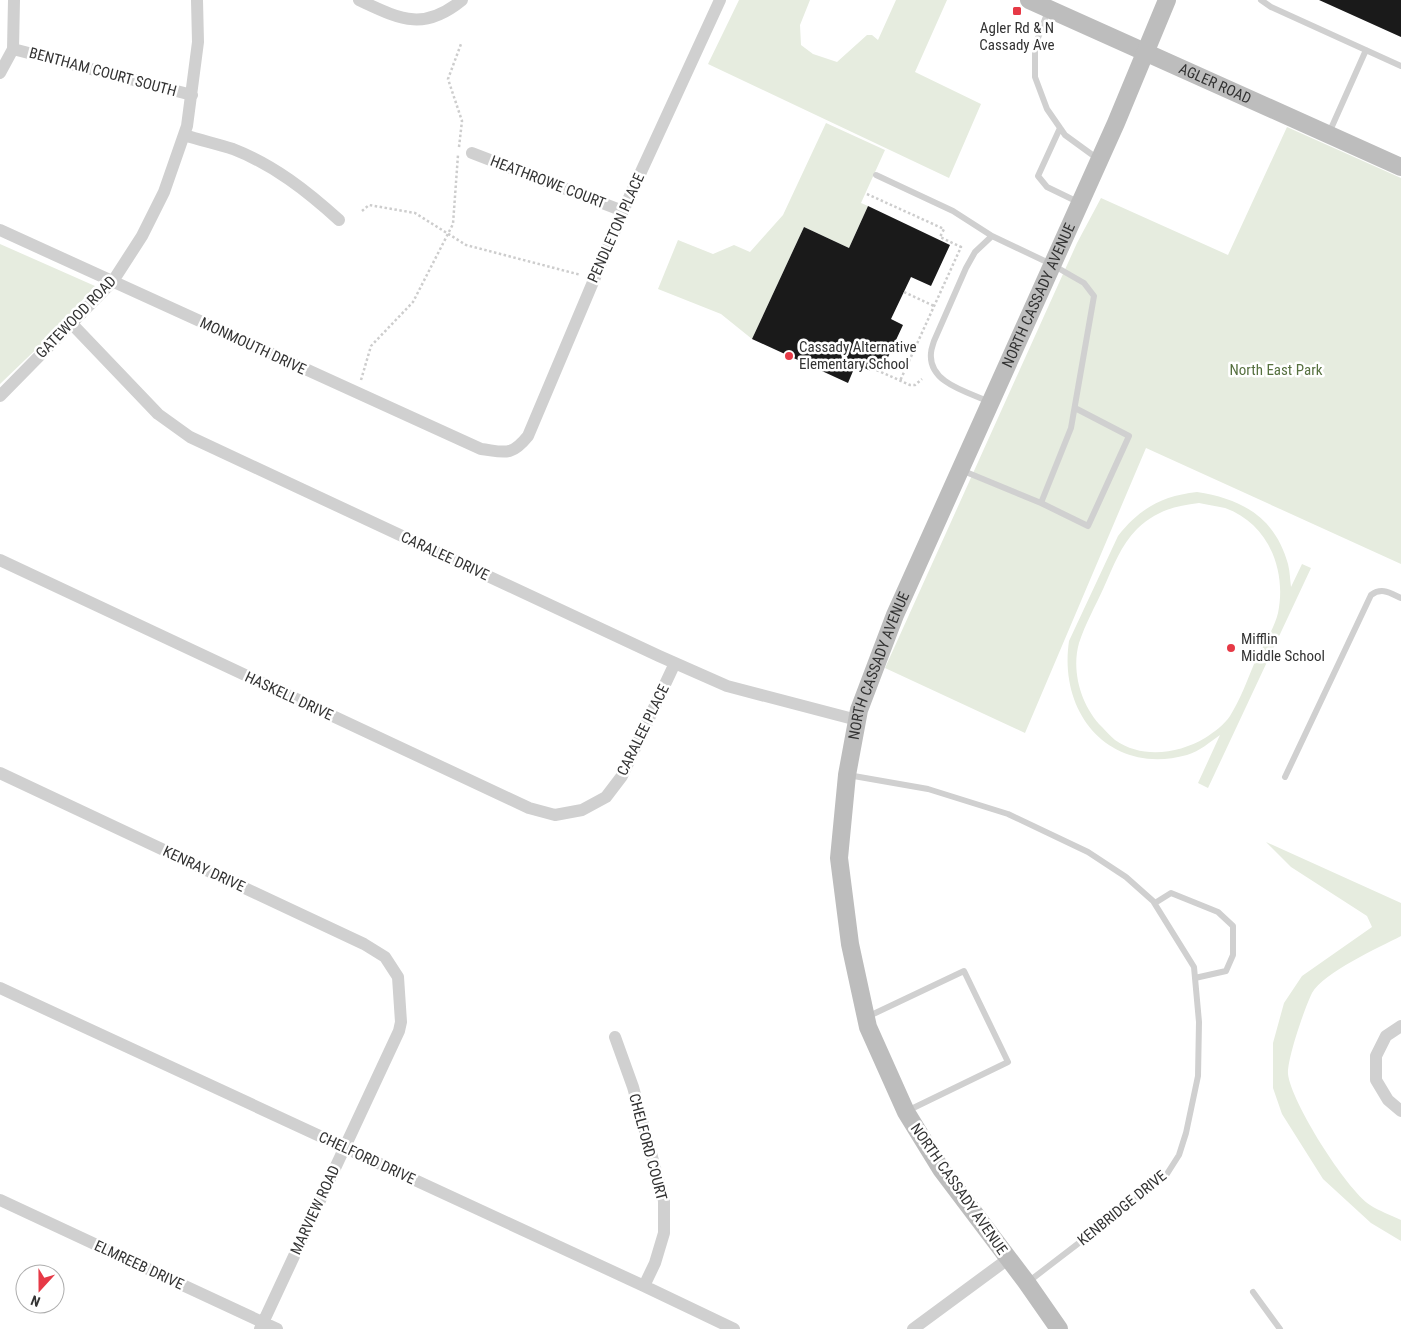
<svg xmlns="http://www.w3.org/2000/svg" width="1401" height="1329" font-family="'Roboto Condensed',sans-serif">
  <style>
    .green { fill: #e6ecdf; fill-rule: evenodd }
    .building { fill: #1a1a1a }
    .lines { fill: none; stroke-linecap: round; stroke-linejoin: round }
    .path { stroke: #cdcdcd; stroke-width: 2.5; stroke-dasharray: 2.5 2.5; stroke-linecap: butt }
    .service { stroke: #d0d0d0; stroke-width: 6 }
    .minor { stroke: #d0d0d0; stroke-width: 12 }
    .secondary { stroke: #bdbdbd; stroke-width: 18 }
    .poi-dot { fill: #e63946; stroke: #fff; stroke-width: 2 }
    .labels { text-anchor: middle; stroke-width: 5; stroke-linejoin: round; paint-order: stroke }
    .poi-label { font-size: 15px; fill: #333; stroke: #fff; text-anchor: start }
    .street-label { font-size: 15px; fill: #333; stroke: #fff }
    .park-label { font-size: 15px; fill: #56703f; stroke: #fff }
  </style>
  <rect width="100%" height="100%" fill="#fff"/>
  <path class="green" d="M739 0H810L800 25 801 45 813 54 837 62 867 35H872L878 40 896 0H947L915 72 981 104 949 178 708 64Z
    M826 123 885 150 861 203 868 206 849 248 804 227 752 339 721 314 658 289 678 240 713 254 734 245 750 252 783 215Z
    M1287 127 1401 178V564L1146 448 1025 733 885 668 1077 243 1101 198 1228 255Z
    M0 244 95 286 52 334 0 384Z
    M1197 492C1242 499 1275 517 1288 564 1290 572 1290 580 1291 587L1302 564 1311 568 1208 788 1198 783 1220 735C1210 742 1200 751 1187 755 1111 776 1058 715 1069 641L1118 536C1140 508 1162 496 1197 492ZM1199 503C1207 505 1217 506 1225 508 1268 523 1287 570 1278 613 1275 627 1261 650 1254 664 1247 681 1240 700 1230 716 1225 724 1213 733 1205 738 1178 754 1142 759 1115 740 1110 736 1106 731 1102 727 1081 706 1071 671 1079 643 1085 624 1096 605 1104 587 1113 567 1121 545 1137 529 1156 511 1174 506 1199 503Z
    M1266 842 1401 903V936C1378 948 1324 972 1312 993 1305 1007 1287 1059 1288 1074 1291 1102 1346 1189 1370 1205 1379 1211 1391 1215 1401 1220V1241L1371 1223 1323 1179 1282 1114 1273 1088V1043L1284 1003 1302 976 1372 927 1367 916 1291 867Z"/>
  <path class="building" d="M1319 0H1401V37Z
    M868 206 950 245 931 286 911 277 891 319 903 325 882 370 873 366 871 371 856 364 848 383 752 339 804 227 849 248Z"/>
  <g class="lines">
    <path class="path" d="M459 147 462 121 448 79 461 44
      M867 194 944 229 940 237 961 247 900 381
      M362 211 369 205 415 213 466 245 581 275
      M904 292 934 306
      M872 368 910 385H915L922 379
      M361 380 371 346 413 302 453 224 458 155"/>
    <path class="service" d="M1261 0 1271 7 1401 66
      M1048 11 1035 46V77L1047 109 1065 135 1098 159
      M1060 128 1038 176 1047 187 1078 202
      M1329 133 1366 50
      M876 175 953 211 992 236
      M961 470 1041 503 1071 428 1094 296 1084 283 1051 264 992 236 975 252 966 268 934 341C933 345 931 349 931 353 928 383 968 392 990 402
      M1041 503 1088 526 1129 436 1075 408
      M848 775 928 789 1008 814 1088 852 1126 877 1153 901 1194 967 1199 1022 1198 1076 1186 1133 1179 1155 1165 1177 1028 1282
      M1285 777 1371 595C1382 587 1390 593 1401 598
      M1155 903 1171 893 1218 912 1233 926V955L1226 971 1195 978
      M867 1017 964 971 1008 1062 907 1111
      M1253 1292 1280 1329"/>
    <path class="minor" d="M359 0C400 19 423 32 462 0
      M13 49 192 95
      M0 73 13 49 14 0
      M184 135C200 140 217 144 233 149 274 165 307 191 339 220
      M472 153 623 211
      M0 230 481 449C505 452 511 457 528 436L623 211 720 0
      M71 323 158 414 190 437 659 656 727 686 857 720
      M0 396 113 281 142 236 164 192 187 126 198 42 197 0
      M0 560 529 808 555 815 582 810 606 797 622 776 675 663
      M0 773 364 944 385 957 398 977 401 1022 399 1031 260 1329
      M0 988 644 1286 734 1329
      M1401 1026 1386 1036 1376 1056V1080L1388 1100 1401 1111
      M615 1037 633 1087 664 1201V1233L655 1263 644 1286
      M0 1200 277 1329
      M913 1329 1008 1259"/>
    <g class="secondary">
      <path id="s1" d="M1029 0 1401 167"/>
      <path id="s2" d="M1059 1329 1027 1283 941 1169 906 1112 868 1027 850 944 839 858 847 775 859 710 895 615 1116 123 1167 0"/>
    </g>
  </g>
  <g class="poi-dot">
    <rect x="1012" y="6" width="10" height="10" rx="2.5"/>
    <circle cx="789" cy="356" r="5"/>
    <circle cx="1231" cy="648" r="5"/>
  </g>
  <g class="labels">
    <g class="poi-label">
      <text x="1017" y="33" text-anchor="middle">Agler Rd &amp; N<tspan x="1017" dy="17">Cassady Ave</tspan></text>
      <text x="799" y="352">Cassady Alternative<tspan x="799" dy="17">Elementary School</tspan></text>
      <text x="1241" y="644">Mifflin<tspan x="1241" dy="17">Middle School</tspan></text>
    </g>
    <g class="street-label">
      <text transform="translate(103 72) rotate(15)" y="5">BENTHAM COURT SOUTH</text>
      <text dy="5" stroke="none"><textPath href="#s1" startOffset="204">AGLER ROAD</textPath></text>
      <text transform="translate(548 182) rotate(21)" y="5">HEATHROWE COURT</text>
      <text transform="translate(616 228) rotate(-66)" y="5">PENDLETON PLACE</text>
      <text dy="5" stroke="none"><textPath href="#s2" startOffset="1132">NORTH CASSADY AVENUE</textPath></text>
      <text transform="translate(76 317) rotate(-46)" y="5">GATEWOOD ROAD</text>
      <text transform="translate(253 346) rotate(25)" y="5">MONMOUTH DRIVE</text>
      <text transform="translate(445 556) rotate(25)" y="5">CARALEE DRIVE</text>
      <text dy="5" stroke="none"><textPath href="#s2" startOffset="728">NORTH CASSADY AVENUE</textPath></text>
      <text transform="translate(289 696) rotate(25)" y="5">HASKELL DRIVE</text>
      <text transform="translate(643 730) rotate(-64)" y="5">CARALEE PLACE</text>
      <text transform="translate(204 869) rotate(25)" y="5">KENRAY DRIVE</text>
      <text transform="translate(648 1147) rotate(75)" y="5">CHELFORD COURT</text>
      <text transform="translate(367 1158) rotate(25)" y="5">CHELFORD DRIVE</text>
      <text transform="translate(959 1189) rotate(55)" y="5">NORTH CASSADY AVENUE</text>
      <text transform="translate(1122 1208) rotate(-39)" y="5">KENBRIDGE DRIVE</text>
      <text transform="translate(315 1210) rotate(-65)" y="5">MARVIEW ROAD</text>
      <text transform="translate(139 1265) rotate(25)" y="5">ELMREEB DRIVE</text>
    </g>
    <g class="park-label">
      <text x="1276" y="375">North East Park</text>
    </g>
  </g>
  <g transform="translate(40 1289) rotate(201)"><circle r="24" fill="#ffffff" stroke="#adadad"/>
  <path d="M0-4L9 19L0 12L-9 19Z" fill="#e63946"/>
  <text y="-8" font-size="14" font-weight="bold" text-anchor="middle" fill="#333333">N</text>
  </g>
</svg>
